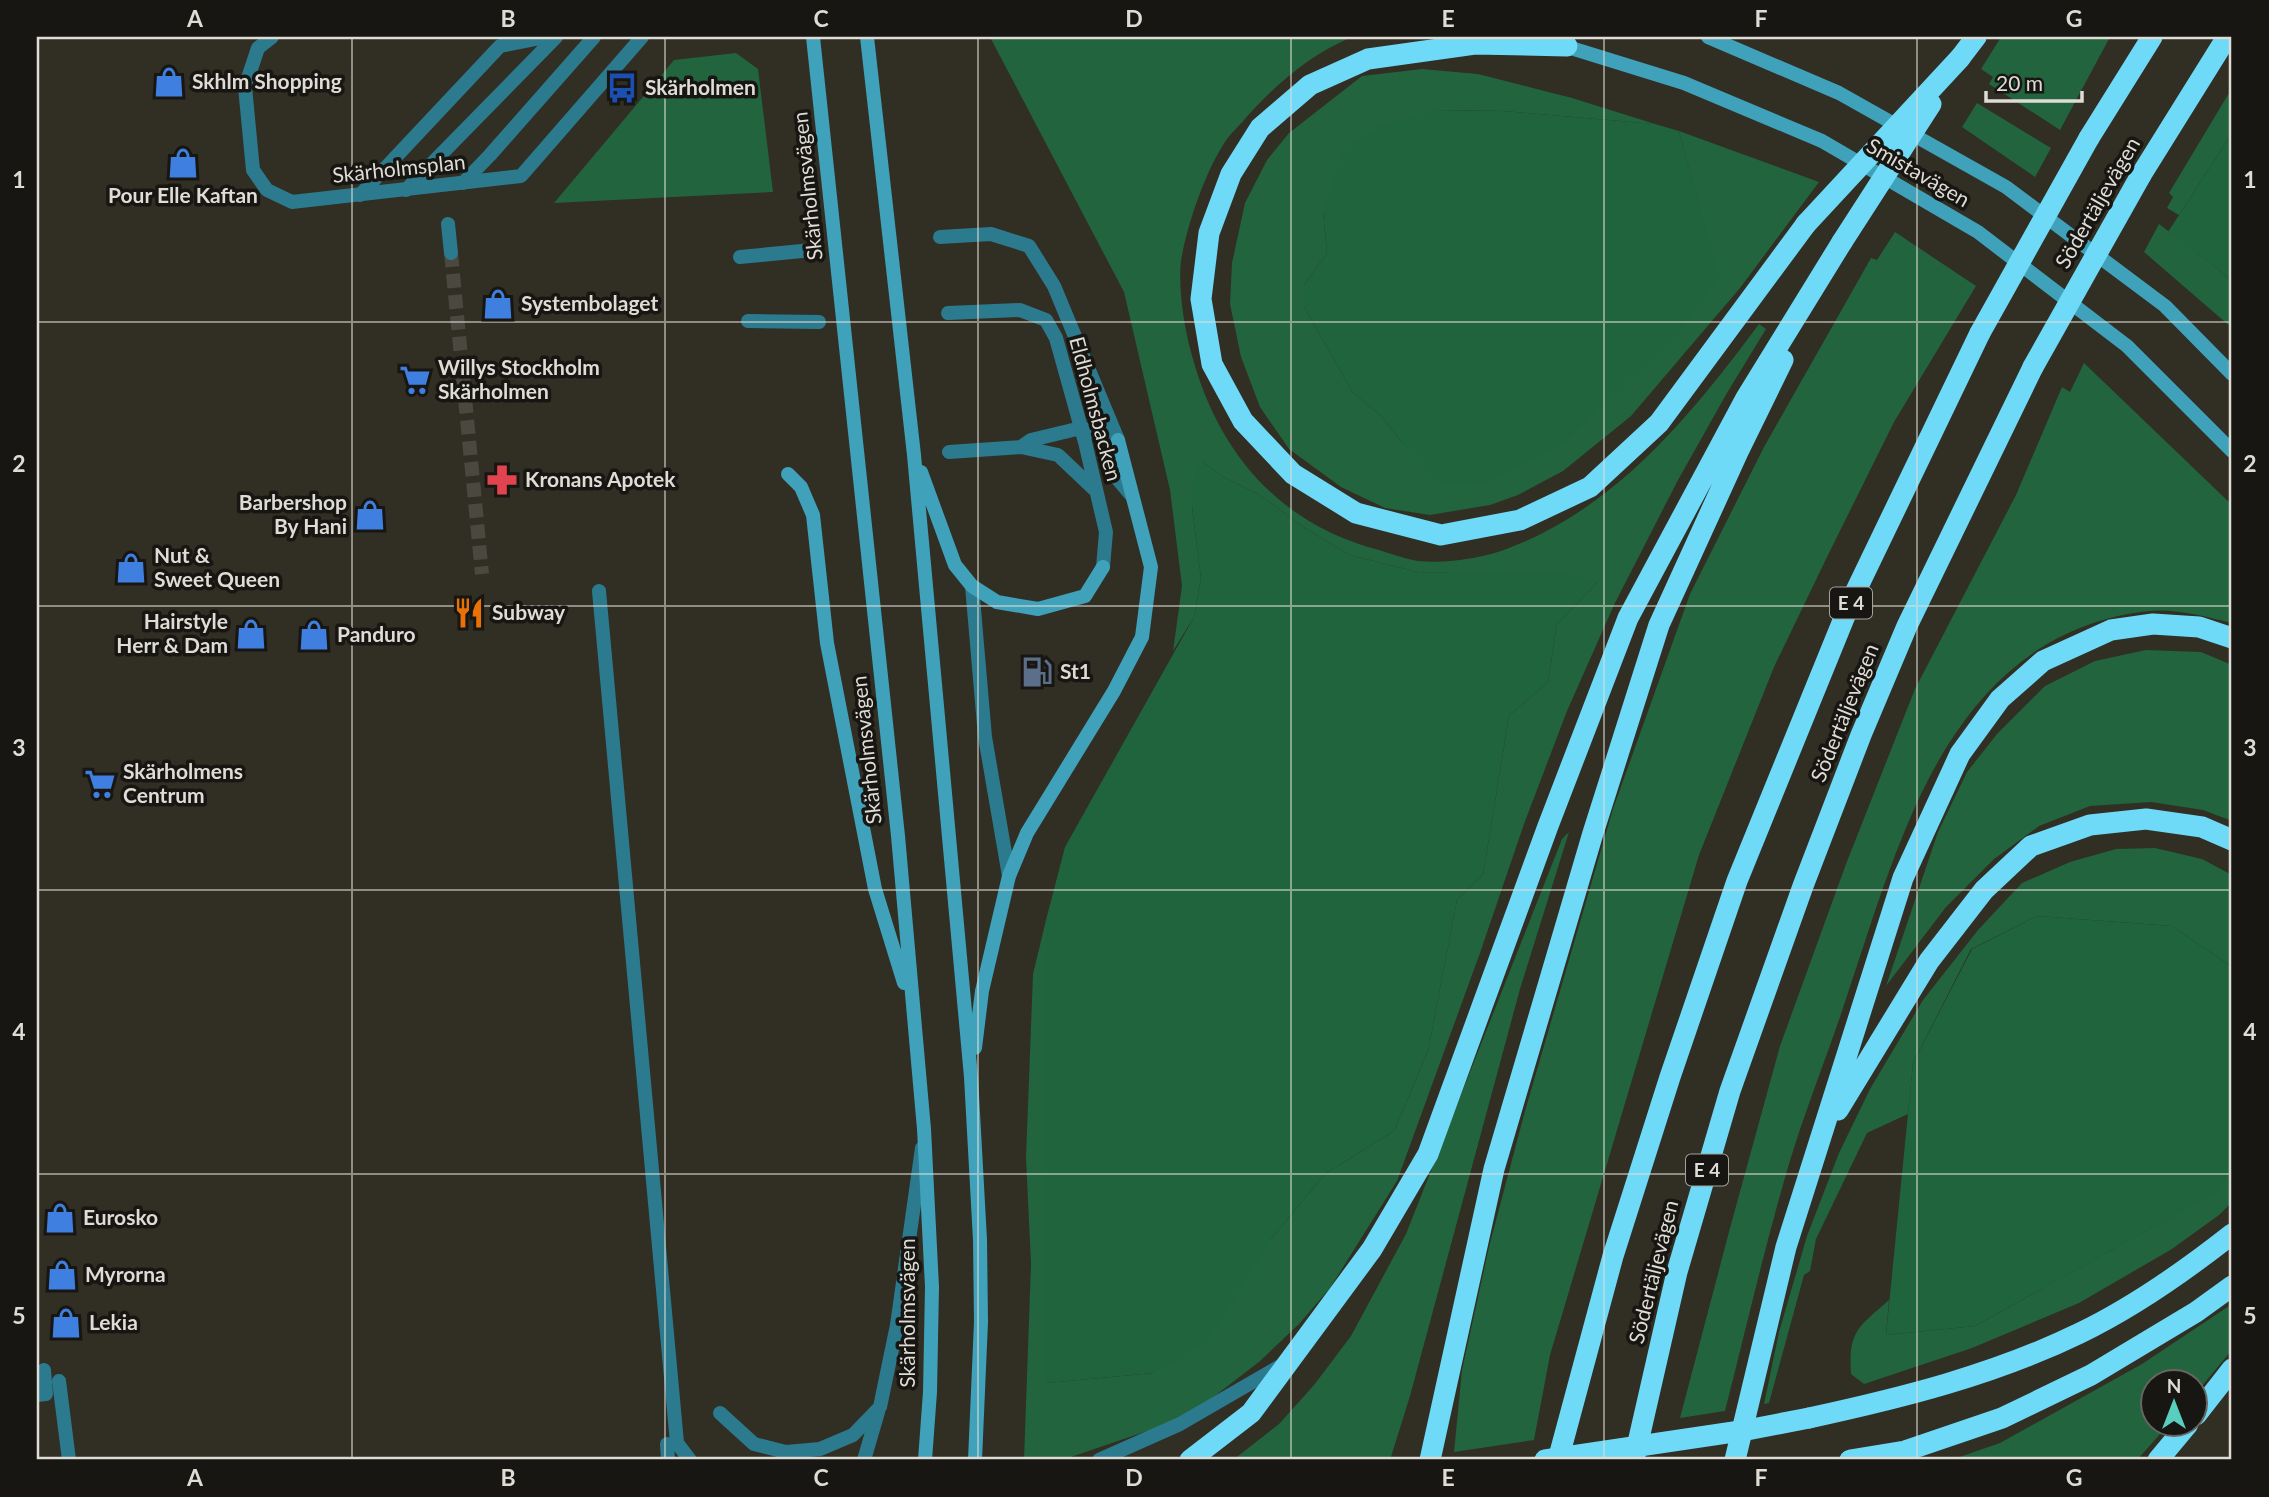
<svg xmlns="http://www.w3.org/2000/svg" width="2269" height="1497" font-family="Lato,sans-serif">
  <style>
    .green { fill: #21643d }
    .forest { fill: #1f643c }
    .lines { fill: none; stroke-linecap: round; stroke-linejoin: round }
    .street-tunnel { stroke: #4b483f; stroke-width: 14; stroke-dasharray: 14 7; stroke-linecap: butt }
    .lane { stroke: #2c7a8e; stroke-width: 14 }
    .street { stroke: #2c7a8e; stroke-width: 14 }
    .secondary { stroke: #3fa2ba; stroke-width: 14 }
    .highway { stroke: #6edaf7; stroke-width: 21 }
    .highway-bridge { stroke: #6edaf7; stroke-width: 21 }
    .grid { fill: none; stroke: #dedcd5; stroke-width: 2; stroke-opacity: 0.55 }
    .labels { text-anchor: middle; stroke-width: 7; stroke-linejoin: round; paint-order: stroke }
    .shield { fill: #181612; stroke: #a3a19a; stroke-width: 2 }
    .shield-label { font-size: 19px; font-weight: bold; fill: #dedcd5 }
    .poi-label { font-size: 21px; font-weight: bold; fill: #dedcd5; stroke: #181612; text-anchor: start }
    .street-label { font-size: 21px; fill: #dedcd5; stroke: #181612 }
    .neatline { fill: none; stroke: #dedcd5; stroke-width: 2.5 }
    .grid-label { font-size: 23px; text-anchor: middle; font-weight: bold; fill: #dedcd5 }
  </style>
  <rect width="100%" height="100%" fill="#312e24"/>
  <path class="green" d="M1018 37H1352C1309 55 1275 85 1244 120 1238 127 1230 134 1225 142 1205 172 1187 225 1181 261 1178 287 1184 327 1191 352 1217 451 1278 524 1379 550 1392 554 1405 559 1418 561 1446 564 1484 558 1509 548 1617 507 1692 414 1759 324L1766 329 1727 393 1678 480 1614 605 1567 711 1524 824 1480 953 1397 1181 1330 1288 1299 1324 1259 1362 1203 1405 1159 1427 1068 1458 1024 1460 1031 1264 1026 1158 1033 974 1046 920V1383L1154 1373 1271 1239 1325 1174 1394 1131 1428 1051 1457 900 1483 875 1509 716 1548 682 1557 624 1597 583 1517 575 1418 572 1350 555 1305 528 1260 495 1222 476 1202 461 1192 507 1201 578 1194 617 1173 651 1182 586 1170 490 1124 292 991 39Z
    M2001 37H2110L2060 130 1989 84 1993 77 1981 69Z
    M736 53 758 69 773 192 554 203 674 60Z
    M1422 69 1478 74 1572 98 1655 124 1504 111 1435 110 1323 212 1327 253 1304 285V307L1353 393 1381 416 1403 444 1718 277 1679 131 1819 182 1740 288 1631 416 1563 471 1518 495 1490 505 1430 515 1385 508 1341 487 1289 449 1260 407 1241 357 1230 304 1232 263 1245 203 1267 160 1289 133 1362 76Z
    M2232 88V133L2179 215 2167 208 2173 197 2169 193Z
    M1977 103 2051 148 2035 177 1962 127Z
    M2159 224 2217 268 2232 282V328L2144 252Z
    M1895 232 1976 286 1894 422 1828 555 1774 667 1699 855 1550 1355 1534 1440 1454 1452 1462 1370 1489 1247 1525 1111 1613 809 1690 594 1764 447 1871 258 1877 260Z
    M2084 363 2232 505V623C2208 617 2173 608 2149 611 2057 621 1993 672 1946 748 1899 824 1870 929 1841 1014 1824 1064 1804 1114 1789 1164 1765 1245 1746 1329 1725 1411L1680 1418 1730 1228 1780 1046 1846 864 1915 689 2016 495 2062 387 2070 392Z
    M2146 650 2201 652 2232 665V821L2203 810 2151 802 2090 806 2039 826 1994 859 1946 907 1886 986 1938 832 1967 772 1997 734 2045 686 2095 661Z
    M1569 832 1520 989 1410 1396 1390 1460H1233L1279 1424 1314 1385 1351 1336 1406 1234 1562 839Z
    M2155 848 2202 859 2232 875V967L2172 926 2037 916 1971 949 1913 1063 1908 1114 1867 1133 1816 1239 1810 1271 1804 1275 1769 1403 1764 1404 1779 1332 1807 1236 1839 1153 1870 1089 1923 1000 1978 930 2022 883 2070 862 2116 849Z
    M2232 1168V1202L2219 1215 2172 1249 2079 1303 1972 1348 1864 1384 1851 1374C1848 1330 1859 1327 1889 1300L1886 1335 1975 1326 2214 1193Z
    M2232 1304V1350L2196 1393V1382H2154V1424H2169L2137 1460H1951L2000 1443 2142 1364Z"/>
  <path class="forest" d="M1435 110 1504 111 1655 124 1679 131 1719 277 1671 341 1562 445 1487 482 1441 483 1403 444 1381 416 1353 393 1304 307V285L1327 253 1323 212 1343 150 1379 127Z
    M2232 133V282L2217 268 2168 232Z
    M1202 461 1222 476 1260 495 1305 528 1350 555 1418 572 1574 575 1597 583 1557 624 1548 682 1509 716 1483 875 1457 900 1428 1051 1394 1131 1325 1174 1271 1239 1207 1341 1154 1373 1046 1383V920L1065 847 1194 617 1201 578 1192 507 1195 467Z
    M2037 916 2172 926 2232 967V1168L2215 1193 1975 1326 1886 1335 1913 1063 1972 949Z"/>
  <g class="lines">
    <path class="street-tunnel" d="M451 253 482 574"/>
    <path class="lane" d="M463 183 490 155 594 37
      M406 190 556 37
      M360 195 500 46 546 37
      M940 237 991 234 1029 246 1054 286 1118 440
      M740 257 812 250
      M948 313 1020 310 1046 320 1056 338 1085 442 1106 532 1103 567
      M748 321 819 322
      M1021 447 1031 440 1081 428 1099 433 1115 476 1132 496
      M949 452 1021 447 1058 455 1096 491
      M972 586 985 737 1009 876
      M599 591 677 1443 690 1460
      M59 1381 69 1460
      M720 1413 754 1444 786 1452 820 1449 853 1435 880 1407 897 1325 922 1148
      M667 1444 668 1460
      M864 1460 878 1412
      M1099 1460 1180 1424 1282 1365"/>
    <path class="street" d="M272 37 258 48 245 87 253 170 267 190 292 202 521 176 642 37
      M448 224 451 253
      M37 1395 46 1394 44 1370"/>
    <path class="secondary" d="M813 37 898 836 924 1129 932 1287 930 1392 925 1460
      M867 37 914 455 971 1077 980 1240 981 1322 975 1460
      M1708 37 1839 93 2006 187 2165 306 2232 374
      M1558 44 1684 83 1822 141 1978 232 2127 346 2232 451
      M921 472 955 565 972 586 997 602 1038 609 1085 596 1103 567
      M788 474 801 487 813 515 827 643 875 889 904 983
      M975 1048 982 991 1009 876 1027 833 1114 691 1142 637 1151 567 1118 440"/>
    <path class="highway" d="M1567 46 1475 44 1368 59 1310 85 1260 128 1231 174 1209 233 1201 299 1212 364 1243 421 1293 474 1356 513 1441 535 1520 520 1590 487 1659 423 1806 224
      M1960 58 1976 37
      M2089 138 2152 37
      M2141 175 2227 37
      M1838 1110 1929 961 1984 890 2031 846 2090 825 2146 819 2202 827 2232 840
      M2196 1415 2232 1369
      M1809 1418C1901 1398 1994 1375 2080 1333 2134 1307 2185 1271 2232 1234
      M1190 1460 1251 1413 1372 1249 1428 1154 1548 826 1628 618 1746 398 1842 242
      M1430 1460 1494 1169 1593 833 1659 625 1738 452 1783 360
      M1558 1460 1613 1256 1670 1077 1737 881 1851 601 1980 333
      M1634 1460 1677 1272 1730 1091 1803 886 1861 735 1907 626 2033 367
      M1735 1460 1786 1247 1903 878 1960 754 2000 699 2043 661 2111 630 2153 624 2199 627 2232 638
      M1850 1460 1905 1451 2002 1418 2091 1375 2196 1312 2232 1286
      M2158 1460 2188 1424"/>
    <path class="highway-bridge" d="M1806 224 1960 58
      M1842 242 1931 104
      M1980 333 2089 138
      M2033 367 2141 175
      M1545 1460 1747 1430 1809 1418"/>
  </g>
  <path class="grid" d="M352 37V1460M665 37V1460M978 37V1460M1291 37V1460M1604 37V1460M1917 37V1460M37 322H2232M37 606H2232M37 890H2232M37 1174H2232"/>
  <defs>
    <g id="shop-bare" transform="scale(2.415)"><path d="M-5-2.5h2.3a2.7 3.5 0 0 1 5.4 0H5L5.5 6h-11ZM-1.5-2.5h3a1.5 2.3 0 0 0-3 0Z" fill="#3f7fe0" stroke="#181612" stroke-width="2.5" paint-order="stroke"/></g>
    <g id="bus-bare" transform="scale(2.415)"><path d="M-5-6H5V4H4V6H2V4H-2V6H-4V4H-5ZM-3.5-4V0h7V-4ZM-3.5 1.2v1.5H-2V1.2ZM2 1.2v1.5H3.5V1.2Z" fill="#1a4fb4" stroke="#181612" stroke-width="2.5" paint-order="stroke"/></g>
    <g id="supermarket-bare" transform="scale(2.415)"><path d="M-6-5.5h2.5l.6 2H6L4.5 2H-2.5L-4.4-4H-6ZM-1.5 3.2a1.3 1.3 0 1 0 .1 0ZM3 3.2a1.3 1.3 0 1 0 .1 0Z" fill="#3f7fe0" stroke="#181612" stroke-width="2.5" paint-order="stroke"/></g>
    <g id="pharmacy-bare" transform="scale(2.415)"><path d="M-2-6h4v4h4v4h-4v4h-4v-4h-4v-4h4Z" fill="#e0444e" stroke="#181612" stroke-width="2.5" paint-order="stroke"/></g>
    <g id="restaurant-bare" transform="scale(2.415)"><path d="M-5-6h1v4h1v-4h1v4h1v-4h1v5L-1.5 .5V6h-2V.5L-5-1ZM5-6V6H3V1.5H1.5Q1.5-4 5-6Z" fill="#e8710a" stroke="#181612" stroke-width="2.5" paint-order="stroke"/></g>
    <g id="fuel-bare" transform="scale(2.415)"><path d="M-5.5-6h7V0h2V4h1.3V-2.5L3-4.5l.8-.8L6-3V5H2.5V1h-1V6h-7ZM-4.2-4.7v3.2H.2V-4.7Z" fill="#5c6f8a" stroke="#181612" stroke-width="2.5" paint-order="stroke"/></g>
  </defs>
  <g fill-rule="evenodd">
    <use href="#shop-bare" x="169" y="82"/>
    <use href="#bus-bare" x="622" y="88"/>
    <use href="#shop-bare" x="183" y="163"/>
    <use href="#shop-bare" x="498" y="304"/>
    <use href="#supermarket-bare" x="415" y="380"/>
    <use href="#pharmacy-bare" x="502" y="480"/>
    <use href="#shop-bare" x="370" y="515"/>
    <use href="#shop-bare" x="131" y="568"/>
    <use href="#restaurant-bare" x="469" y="613"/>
    <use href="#shop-bare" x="251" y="634"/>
    <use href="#shop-bare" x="314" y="635"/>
    <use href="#fuel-bare" x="1037" y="672"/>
    <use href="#supermarket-bare" x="100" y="784"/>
    <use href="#shop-bare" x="60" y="1218"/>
    <use href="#shop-bare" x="62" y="1275"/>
    <use href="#shop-bare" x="66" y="1323"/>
  </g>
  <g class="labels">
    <g class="shield">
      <rect x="1830" y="587.5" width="42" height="31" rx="5"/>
      <rect x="1686" y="1154.5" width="42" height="31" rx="5"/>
    </g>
    <g class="shield-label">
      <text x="1851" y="610">E 4</text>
      <text x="1707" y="1177">E 4</text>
    </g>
    <g class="poi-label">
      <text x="192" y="89">Skhlm Shopping</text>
      <text x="645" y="95">Skärholmen</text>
      <text x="183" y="203" text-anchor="middle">Pour Elle Kaftan</text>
      <text x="521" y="311">Systembolaget</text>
      <text x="438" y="375">Willys Stockholm<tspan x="438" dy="24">Skärholmen</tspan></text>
      <text x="525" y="487">Kronans Apotek</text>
      <text x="347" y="510" text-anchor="end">Barbershop<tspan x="347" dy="24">By Hani</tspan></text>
      <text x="154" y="563">Nut &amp;<tspan x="154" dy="24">Sweet Queen</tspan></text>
      <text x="492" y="620">Subway</text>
      <text x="228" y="629" text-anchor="end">Hairstyle<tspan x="228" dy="24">Herr &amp; Dam</tspan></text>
      <text x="337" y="642">Panduro</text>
      <text x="1060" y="679">St1</text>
      <text x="123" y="779">Skärholmens<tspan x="123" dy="24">Centrum</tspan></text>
      <text x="83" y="1225">Eurosko</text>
      <text x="85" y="1282">Myrorna</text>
      <text x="89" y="1330">Lekia</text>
    </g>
    <g class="street-label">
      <text transform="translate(399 169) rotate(-6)" y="7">Skärholmsplan</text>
      <text transform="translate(1918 173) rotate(30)" y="7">Smistavägen</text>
      <text transform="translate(808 186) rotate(-96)" y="7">Skärholmsvägen</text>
      <text transform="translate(2098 203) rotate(-60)" y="7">Södertäljevägen</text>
      <text transform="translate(1095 409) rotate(75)" y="7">Eldholmsbacken</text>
      <text transform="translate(1845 713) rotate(-68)" y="7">Södertäljevägen</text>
      <text transform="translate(867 750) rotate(-96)" y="7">Skärholmsvägen</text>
      <text transform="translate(1654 1272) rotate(-76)" y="7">Södertäljevägen</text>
      <text transform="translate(908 1313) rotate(-90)" y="7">Skärholmsvägen</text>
    </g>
  </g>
  <rect width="2269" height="1497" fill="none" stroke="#181612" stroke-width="77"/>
  <g transform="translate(2174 1403)"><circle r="33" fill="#181612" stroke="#676560" stroke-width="2"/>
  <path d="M0-5L12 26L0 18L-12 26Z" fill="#59cebf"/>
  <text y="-10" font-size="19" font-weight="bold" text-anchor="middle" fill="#dedcd5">N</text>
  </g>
  <path d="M1986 91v10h96v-10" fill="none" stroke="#dedcd5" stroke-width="3.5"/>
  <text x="1996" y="91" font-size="21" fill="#dedcd5" stroke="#181612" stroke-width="5" paint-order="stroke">20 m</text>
  <rect x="38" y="38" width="2192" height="1420" class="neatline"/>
  <g class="grid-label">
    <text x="195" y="27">A</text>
    <text x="508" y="27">B</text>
    <text x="821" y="27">C</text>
    <text x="1134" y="27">D</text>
    <text x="1448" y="27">E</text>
    <text x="1761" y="27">F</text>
    <text x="2074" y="27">G</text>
    <text x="19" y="188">1</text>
    <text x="2250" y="188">1</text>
    <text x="19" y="472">2</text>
    <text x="2250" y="472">2</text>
    <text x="19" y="756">3</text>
    <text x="2250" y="756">3</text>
    <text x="19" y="1040">4</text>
    <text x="2250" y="1040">4</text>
    <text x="19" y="1324">5</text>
    <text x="2250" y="1324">5</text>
    <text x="195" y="1486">A</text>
    <text x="508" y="1486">B</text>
    <text x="821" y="1486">C</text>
    <text x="1134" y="1486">D</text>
    <text x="1448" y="1486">E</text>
    <text x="1761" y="1486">F</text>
    <text x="2074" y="1486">G</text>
  </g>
</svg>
